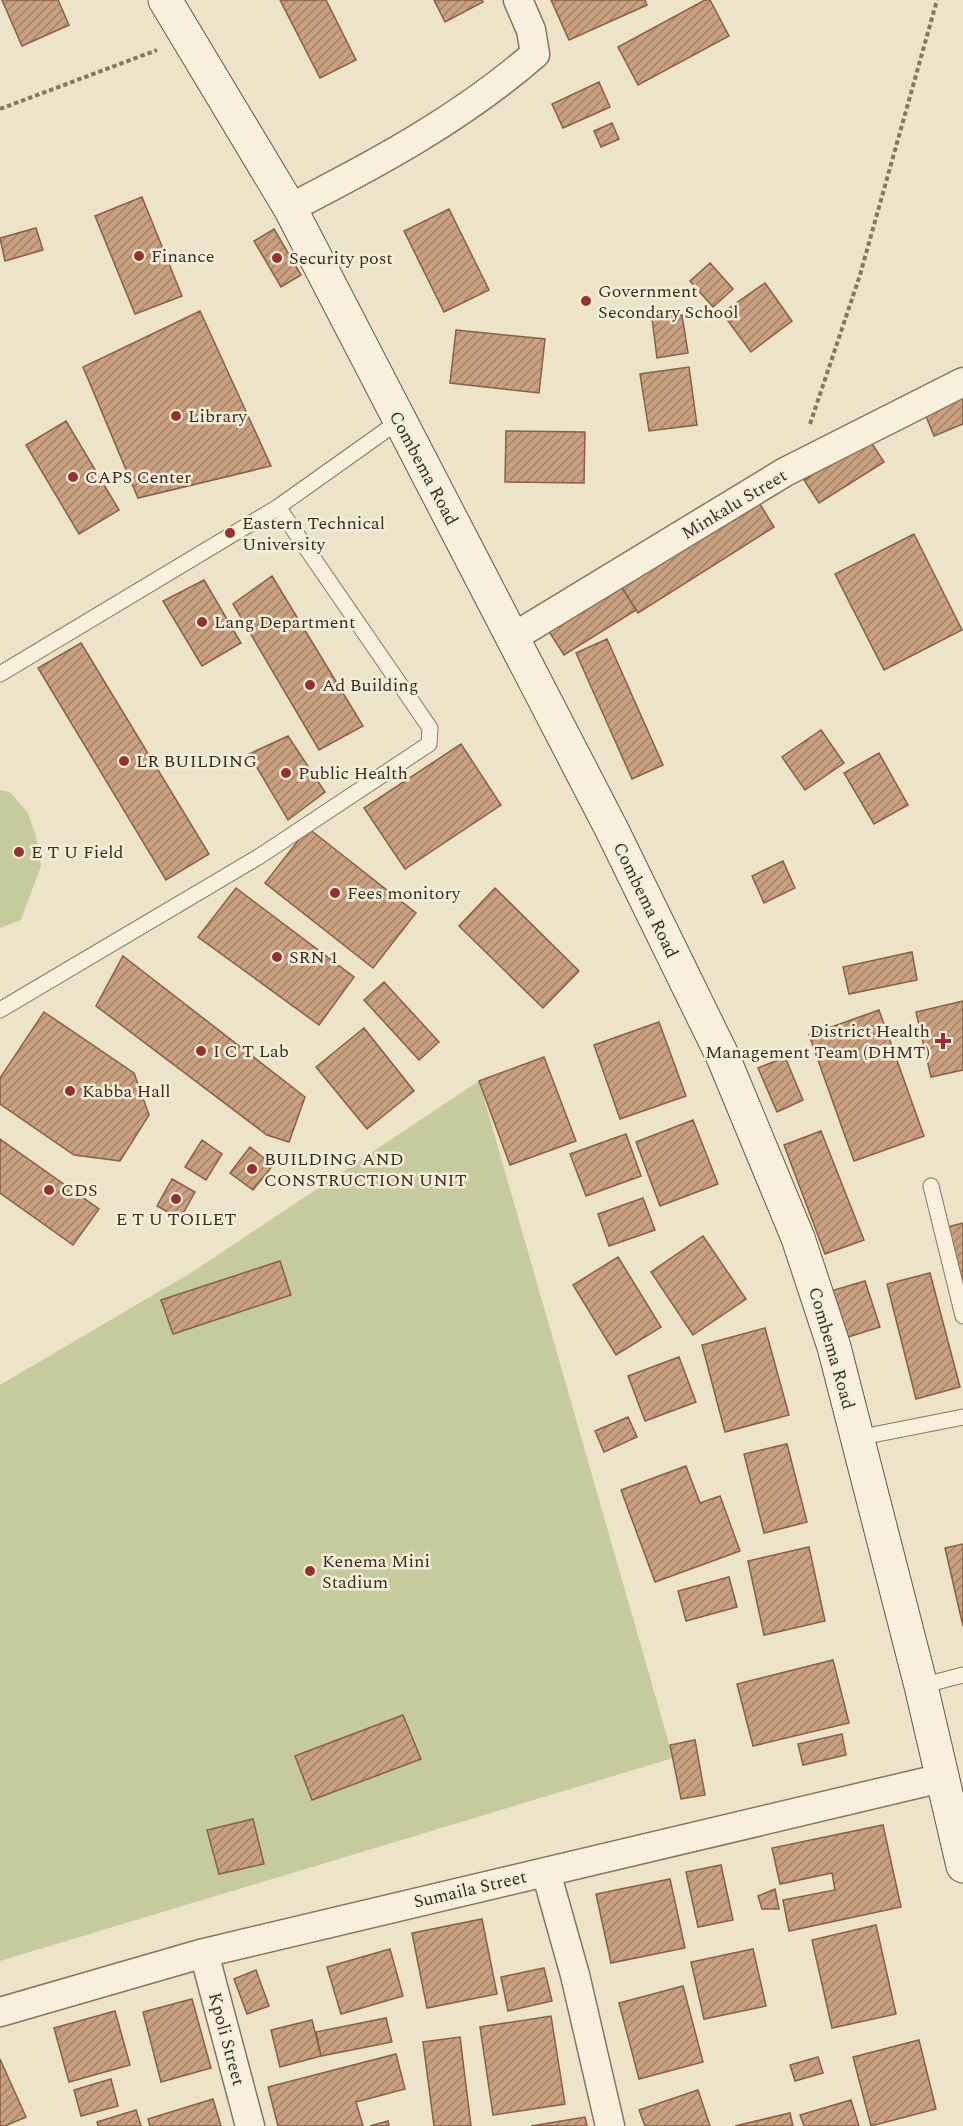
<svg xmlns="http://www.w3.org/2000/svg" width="963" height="2126" font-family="Spectral,serif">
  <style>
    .green { fill: #c5cb9c }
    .building { fill: url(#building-hatch); stroke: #876045; stroke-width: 1.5 }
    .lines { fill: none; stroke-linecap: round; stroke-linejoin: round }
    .lane-casing { stroke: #89755e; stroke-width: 17 }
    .street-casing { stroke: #89755e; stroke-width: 31 }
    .secondary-casing { stroke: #6b5641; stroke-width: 35 }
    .path { stroke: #89755e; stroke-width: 4; stroke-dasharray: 4.5 3; stroke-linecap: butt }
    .lane { stroke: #f8f0dc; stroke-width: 15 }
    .street { stroke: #f8f0dc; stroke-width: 28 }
    .secondary { stroke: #f8f0dc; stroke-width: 33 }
    .poi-dot { fill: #953130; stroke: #f5edd8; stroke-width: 2 }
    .labels { text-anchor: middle; stroke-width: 5; stroke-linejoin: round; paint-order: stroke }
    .poi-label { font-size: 18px; fill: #3a2d21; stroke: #f5edd8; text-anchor: start }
    .street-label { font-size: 18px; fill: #3a2d21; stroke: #f5edd8 }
  </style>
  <defs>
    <pattern id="building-hatch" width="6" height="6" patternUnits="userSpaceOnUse" patternTransform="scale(1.5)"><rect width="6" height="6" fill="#c9a080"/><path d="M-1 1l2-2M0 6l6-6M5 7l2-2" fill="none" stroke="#a48368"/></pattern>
  </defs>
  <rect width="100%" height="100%" fill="#ede3c8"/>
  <path class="green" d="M0 790 10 792 28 813 36 837 41 866 21 920 0 928Z
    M479 1081 673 1758 0 1961V1385L194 1271Z"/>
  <path class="building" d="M2 0H58L69 25 22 46Z
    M280 0H326L356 60 320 78Z
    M434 0H482L483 2 445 22Z
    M551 0H645L647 5 569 40Z
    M705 0H710L729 36 638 85 618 47Z
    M599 82 610 107 563 128 552 104Z
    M612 123 619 139 601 147 594 131Z
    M142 197 182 296 135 314 95 216Z
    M449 209 489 290 444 312 404 231Z
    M36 228 43 250 5 261 0 238Z
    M274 229 301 275 281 287 254 241Z
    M710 263 733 289 713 307 690 281Z
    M765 283 792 321 751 352 722 313Z
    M200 311 271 466 138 498 83 367Z
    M682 315 688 353 657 358 652 319Z
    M456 330 545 339 539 393 450 383Z
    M689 367 697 425 649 431 640 374Z
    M963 398V424L934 436 925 414Z
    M66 421 119 510 79 534 26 445Z
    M506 431 585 432 584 483 505 482Z
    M869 439 884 462 819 503 804 480Z
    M755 496 774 527 638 613 618 581Z
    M914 534 962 630 884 670 835 574Z
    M272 576 363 726 319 750 233 604Z
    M204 580 241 643 202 666 163 601Z
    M618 581 636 610 564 655 546 627Z
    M607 639 663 765 632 779 576 653Z
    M81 643 209 854 166 880 38 668Z
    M821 730 844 763 805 790 782 757Z
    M288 736 325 792 288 820 249 754Z
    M461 744 501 805 405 869 364 808Z
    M879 753 908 805 874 824 844 773Z
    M308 828 416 913 373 968 265 883Z
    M783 861 795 888 764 903 752 876Z
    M236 888 354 977 319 1025 198 937Z
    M495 888 579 971 543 1008 459 926Z
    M912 952 917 980 849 994 843 967Z
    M123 956 305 1097 289 1142 267 1135 96 1006Z
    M384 982 439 1042 419 1060 364 1000Z
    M963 1001V1070L931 1077 916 1012Z
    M879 1010 924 1136 854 1161 809 1035Z
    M44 1012 134 1073 149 1115 120 1161 74 1155 0 1104V1078Z
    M659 1022 686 1096 620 1119 594 1045Z
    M364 1028 414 1091 367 1129 316 1067Z
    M544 1057 576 1141 510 1165 479 1081Z
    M785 1057 803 1100 777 1112 758 1068Z
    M693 1120 718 1184 660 1206 636 1142Z
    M821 1131 864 1240 825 1254 784 1145Z
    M626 1134 641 1176 586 1196 570 1154Z
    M0 1139 99 1209 73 1245 0 1193Z
    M202 1140 222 1154 206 1180 185 1167Z
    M250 1147 273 1165 253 1190 230 1173Z
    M172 1179 195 1192 180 1219 157 1206Z
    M643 1198 655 1230 609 1246 598 1214Z
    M963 1223V1294L947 1227Z
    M703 1236 746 1299 693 1335 651 1272Z
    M618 1257 661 1327 616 1355 573 1285Z
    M280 1261 291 1295 173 1334 161 1300Z
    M930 1273 960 1387 916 1399 887 1284Z
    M865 1281 880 1327 845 1338 831 1291Z
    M765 1328 789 1415 725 1432 702 1345Z
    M679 1357 696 1402 645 1421 628 1376Z
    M628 1417 637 1437 604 1452 595 1431Z
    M787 1444 807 1522 764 1533 744 1454Z
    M686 1466 700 1503 720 1496 740 1551 655 1582 621 1490Z
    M963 1544V1626L945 1548Z
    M809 1547 825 1621 764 1635 748 1561Z
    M729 1577 737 1607 686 1621 678 1591Z
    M833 1660 849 1723 753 1746 737 1684Z
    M403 1715 421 1759 312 1800 295 1756Z
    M842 1734 846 1755 803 1765 798 1744Z
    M695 1740 705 1795 681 1799 670 1745Z
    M253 1819 264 1864 219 1874 207 1830Z
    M883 1825 901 1907 789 1931 783 1900 835 1890 832 1873 780 1884 772 1848Z
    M721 1865 733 1920 698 1927 686 1872Z
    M670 1879 685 1948 611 1963 596 1894Z
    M775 1889 779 1909H762L758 1896Z
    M482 1919 497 1994 427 2008 412 1933Z
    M876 1925 896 2014 832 2028 812 1940Z
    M390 1949 403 1996 341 2014 327 1967Z
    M753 1949 766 2006 704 2019 691 1962Z
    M544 1968 552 2001 508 2011 501 1977Z
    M256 1970 269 2006 247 2014 234 1979Z
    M683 1986 703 2062 639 2079 619 2003Z
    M192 1999 211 2068 161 2082 143 2012Z
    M115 2011 130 2065 69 2082 54 2028Z
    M551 2016 565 2104 493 2115 480 2027Z
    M386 2018 392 2042 321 2056 316 2032Z
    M312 2020 321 2056 280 2067 271 2030Z
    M460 2037 471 2126H434L423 2042Z
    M919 2040 936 2109 871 2126 853 2057Z
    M396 2054 405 2089 356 2102 363 2126H278L268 2087Z
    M818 2057 823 2073 795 2081 790 2065Z
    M0 2059 26 2117 5 2126H0Z
    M111 2079 118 2106 81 2116 74 2090Z
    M698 2090 710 2126H645L639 2110Z
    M213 2099 221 2126H150L148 2119Z
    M851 2100 859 2126H804L800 2115Z
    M136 2110 141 2126H98L97 2122Z
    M790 2113 793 2126H735Z
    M585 2117 587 2126H531Z
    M388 2121 389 2126H370Z"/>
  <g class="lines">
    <g class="lane-casing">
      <path id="lane" d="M278 507 399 421
        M0 674 278 507 430 728 429 744 260 856 0 1010
        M931 1186 963 1316
        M857 1438 963 1417
        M921 1686 963 1675"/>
    </g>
    <g class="street-casing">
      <path id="street" d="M290 208C376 164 462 118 535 54L531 30 518 0
        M512 638 785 472 963 382
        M546 1872 575 1975 610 2126
        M204 1953 250 2126
        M0 2012 204 1953 942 1778"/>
    </g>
    <g class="secondary-casing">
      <path id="secondary" d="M165 0 290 208 611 828 723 1057 798 1238 834 1347 921 1686 963 1866"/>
    </g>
    <path class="path" d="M0 109 157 50
      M810 424 860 275 937 0"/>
    <use href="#lane" class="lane"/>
    <use href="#street" class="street"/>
    <use href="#secondary" class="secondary"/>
  </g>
  <g class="poi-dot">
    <circle cx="139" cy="256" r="6"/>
    <circle cx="277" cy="258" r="6"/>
    <circle cx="586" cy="301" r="6"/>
    <circle cx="176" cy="416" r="6"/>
    <circle cx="73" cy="477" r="6"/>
    <circle cx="230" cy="533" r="6"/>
    <circle cx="202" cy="622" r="6"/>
    <circle cx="310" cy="685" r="6"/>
    <circle cx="124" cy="761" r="6"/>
    <circle cx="286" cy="773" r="6"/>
    <circle cx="19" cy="852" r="6"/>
    <circle cx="335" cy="893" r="6"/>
    <circle cx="277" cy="957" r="6"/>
    <path d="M940 1032h6v6h6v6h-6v6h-6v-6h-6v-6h6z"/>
    <circle cx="201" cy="1051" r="6"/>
    <circle cx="70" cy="1091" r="6"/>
    <circle cx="252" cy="1169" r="6"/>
    <circle cx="49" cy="1190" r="6"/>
    <circle cx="176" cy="1199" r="6"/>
    <circle cx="310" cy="1571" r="6"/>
  </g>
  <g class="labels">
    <g class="poi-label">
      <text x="151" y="262">Finance</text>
      <text x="289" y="264">Security post</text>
      <text x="598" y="297">Government<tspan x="598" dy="21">Secondary School</tspan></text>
      <text x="188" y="422">Library</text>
      <text x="85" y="483">CAPS Center</text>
      <text x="242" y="529">Eastern Technical<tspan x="242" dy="21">University</tspan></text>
      <text x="214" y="628">Lang Department</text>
      <text x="322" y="691">Ad Building</text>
      <text x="136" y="767">LR BUILDING</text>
      <text x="298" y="779">Public Health</text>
      <text x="31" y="858">E T U Field</text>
      <text x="347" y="899">Fees monitory</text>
      <text x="289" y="963">SRN 1</text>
      <text x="930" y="1037" text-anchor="end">District Health<tspan x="930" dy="21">Management Team (DHMT)</tspan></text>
      <text x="213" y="1057">I C T Lab</text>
      <text x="82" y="1097">Kabba Hall</text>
      <text x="264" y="1165">BUILDING AND<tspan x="264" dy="21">CONSTRUCTION UNIT</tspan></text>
      <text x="61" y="1196">CDS</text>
      <text x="176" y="1225" text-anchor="middle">E T U TOILET</text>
      <text x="322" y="1567">Kenema Mini<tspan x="322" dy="21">Stadium</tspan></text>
    </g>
    <g class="street-label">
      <text transform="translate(424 468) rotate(62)" y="6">Combema Road</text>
      <text transform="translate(734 504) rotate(-31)" y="6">Minkalu Street</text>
      <text transform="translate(646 900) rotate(64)" y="6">Combema Road</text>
      <text transform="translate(832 1348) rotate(74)" y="6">Combema Road</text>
      <text transform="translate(470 1889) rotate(-13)" y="6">Sumaila Street</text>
      <text transform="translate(227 2039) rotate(75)" y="6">Kpoli Street</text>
    </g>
  </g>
</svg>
